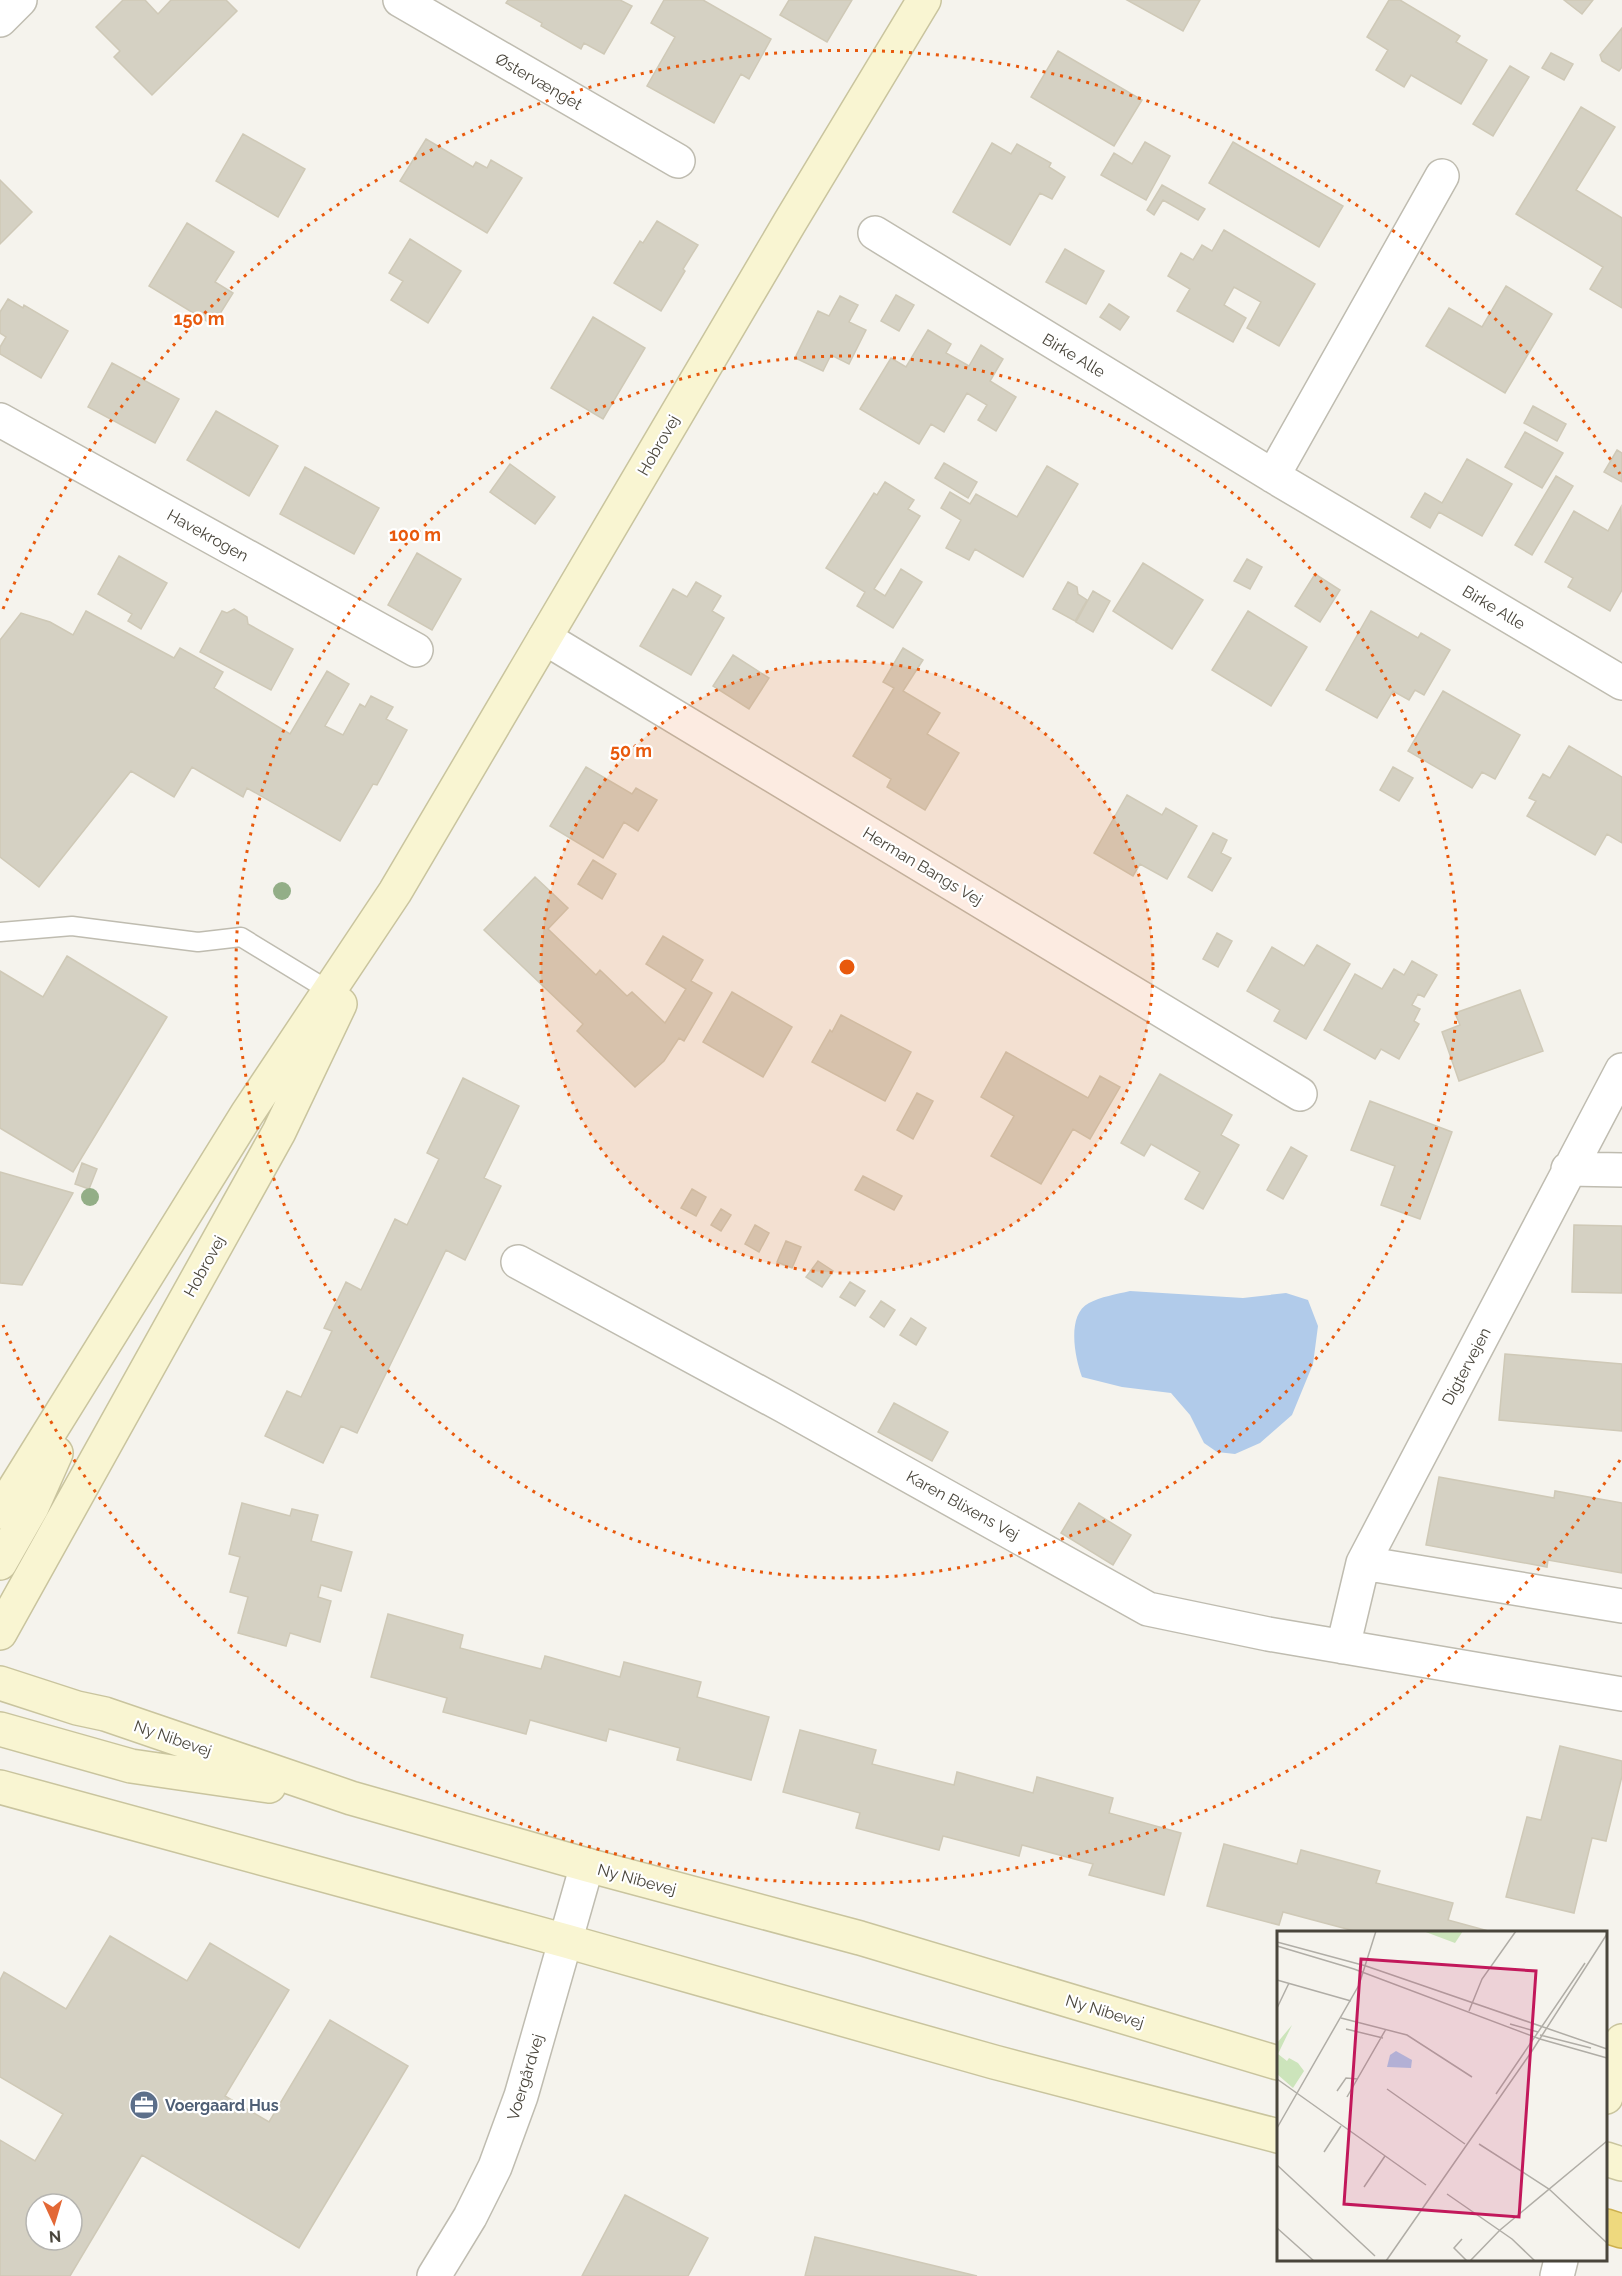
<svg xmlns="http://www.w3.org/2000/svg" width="1622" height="2276" font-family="Raleway,sans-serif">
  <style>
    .water { fill: #b1cbea }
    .building { fill: #d5d1c3; stroke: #cfc9b7; stroke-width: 1.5; fill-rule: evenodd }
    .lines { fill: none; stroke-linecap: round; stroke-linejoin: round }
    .lane-casing { stroke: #bfbcb0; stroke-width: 21 }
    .street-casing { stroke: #bfbcb0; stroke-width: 36 }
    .secondary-casing { stroke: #c9c49e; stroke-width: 36 }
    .highway-casing { stroke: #cdb04e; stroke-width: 36 }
    .lane { stroke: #fff; stroke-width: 18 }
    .street { stroke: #fff; stroke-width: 33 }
    .secondary { stroke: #f9f5d2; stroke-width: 33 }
    .highway { stroke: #eed97e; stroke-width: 33 }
    .tree { fill: #93ae87 }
    .ring { fill: none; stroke: #e8590c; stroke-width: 3; stroke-dasharray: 3 6 }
    .labels { text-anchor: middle; stroke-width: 4.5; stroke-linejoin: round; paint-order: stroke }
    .street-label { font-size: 16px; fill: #49453b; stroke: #fff }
    .service-label { font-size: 16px; font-weight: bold; fill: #4e5e75; stroke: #fff; text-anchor: start }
    .inset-road { fill: none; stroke: #b0ada6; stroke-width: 1.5 }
    .view { fill: #c2185b; fill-opacity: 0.15; stroke: #c2185b; stroke-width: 3 }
    .inset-edge { fill: none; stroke: #49453b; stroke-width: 3 }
    .centre { fill: #e8590c; stroke: #fff; stroke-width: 3 }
    .ring-label { font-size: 18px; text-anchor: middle; font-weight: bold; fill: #e8590c; stroke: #fff; stroke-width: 4.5; stroke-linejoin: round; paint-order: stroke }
  </style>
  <rect width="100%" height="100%" fill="#f5f3ed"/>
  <path class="water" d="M1130 1291 1243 1298 1286 1293 1308 1300 1318 1326 1313 1364 1292 1415 1260 1443 1235 1454 1217 1452 1204 1443 1190 1415 1171 1393 1122 1387 1082 1377C1075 1358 1066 1315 1089 1303 1100 1297 1117 1294 1130 1291Z"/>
  <path class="building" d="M123 0H145L158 14 171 0H226L237 11 152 95 114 57 120 51 96 27Z
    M508 0H620L632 6 604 54 584 43 581 49 541 26 542 23 506 3Z
    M664 0H703L771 39 749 79 741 74 714 123 647 86 675 37 651 23Z
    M789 0H852L827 42 780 15Z
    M1127 0H1200L1183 31Z
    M1389 0H1400L1460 36 1456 42 1487 60 1461 104 1411 75 1404 87 1376 70 1388 50 1367 37Z
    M1564 0H1593L1582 14Z
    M1622 28V67L1619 71 1602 61 1600 55Z
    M1058 51 1142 100 1114 146 1031 97Z
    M1551 53 1573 64 1564 80 1542 68Z
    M1510 66 1529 77 1493 136 1473 124Z
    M1581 107 1615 127 1576 190 1622 218V308L1590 289 1603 267 1516 214Z
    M243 134 305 169 278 217 216 181Z
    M426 139 473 167 476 162 487 168 491 160 522 178 487 233 400 181Z
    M1145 142 1170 156 1146 200 1101 175 1114 153 1132 164Z
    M1233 142 1343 206 1319 247 1209 183Z
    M992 143 1011 154 1017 144 1051 163 1049 167 1065 177 1052 199 1040 193 1010 245 953 212Z
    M0 180 32 212 0 244Z
    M1162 185 1205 209 1198 220 1163 200 1154 215 1147 210Z
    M657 221 698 245 683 269 685 271 661 311 614 283 640 241 643 243Z
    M187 223 234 252 215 282 233 293 213 325 149 286Z
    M1224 230 1315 284 1279 346 1247 328 1261 302 1234 287 1224 305 1246 318 1233 342 1177 311 1190 289 1168 276 1181 253 1193 260 1202 245 1212 251Z
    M410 239 461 271 428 323 391 300 403 281 389 273Z
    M1065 249 1104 271 1086 304 1046 282Z
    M1506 286 1552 314 1505 393 1426 346 1449 308 1482 327Z
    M896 295 914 305 899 331 881 321Z
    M840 296 858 305 849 322 866 330 849 364 831 355 823 371 795 358 818 311 829 316Z
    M8 299 23 308 24 305 68 331 41 378 0 354V347L6 337 0 333V312Z
    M1109 304 1129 317 1120 330 1100 317Z
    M593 317 645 348 603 419 551 388Z
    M928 330 951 344 946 353 969 366 981 345 1003 359 990 381 1016 397 996 431 978 420 987 405 967 393 944 432 931 424 919 444 860 409 891 358 906 367Z
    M112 363 179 399 155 443 88 407Z
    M1533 406 1566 424 1557 441 1524 423Z
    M216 411 278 446 249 496 187 460Z
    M1525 432 1563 453 1542 488 1505 467Z
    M1617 450 1622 453V482L1604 472Z
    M1467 459 1512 484 1482 536 1439 512 1430 528 1411 517 1425 493 1442 503Z
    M944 463 977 482 968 498 935 478Z
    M510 464 555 497 535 524 490 492Z
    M1047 466 1078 484 1023 577 975 549 969 560 946 548 961 520 941 508 950 492 970 504 976 494 1017 517Z
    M305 467 379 508 354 554 280 514Z
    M1556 476 1573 486 1532 555 1515 545Z
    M885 482 914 500 908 509 920 516 874 589 885 596 901 569 922 582 893 628 857 606 865 592 826 568 874 493 877 495Z
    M1621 507 1622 590 1610 611 1568 587 1573 578 1545 562 1574 511 1608 531Z
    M417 553 461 579 432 630 388 605Z
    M119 556 167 583 141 629 128 621 132 614 98 594Z
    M1247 559 1262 567 1250 589 1234 581Z
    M1143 563 1203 600 1172 649 1113 611Z
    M1315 574 1340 590 1320 622 1295 606Z
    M696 582 721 596 712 611 724 618 691 675 640 646 673 589 687 597Z
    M1068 582 1077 587 1078 594 1087 600 1075 621 1053 609Z
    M1093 591 1110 601 1093 632 1076 622Z
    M234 609 247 617 248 624 293 649 271 690 200 652 222 611 227 613Z
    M86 611 174 658 180 648 223 672 214 688 290 734 327 671 349 684 325 726 343 735 360 704 365 707 371 696 393 707 386 719 407 730 377 785 373 784 340 841 247 788 243 797 192 767 174 797 131 771 39 887 0 857V640L21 613 50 622 73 635Z
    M1248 611 1307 647 1271 706 1212 670Z
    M1371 611 1418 638 1421 633 1450 650 1424 695 1415 690 1409 700 1393 691 1377 718 1326 690Z
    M903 648 923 660 903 691 940 713 927 734 959 753 925 810 887 787 891 779 853 756 894 688 883 682Z
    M733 655 769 678 749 709 713 686Z
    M1443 691 1520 735 1495 779 1482 772 1472 788 1408 751Z
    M1569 746 1622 777V843L1607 834 1595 855 1527 816 1536 801 1529 798 1543 774 1550 778Z
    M586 767 632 794 636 788 657 800 638 831 624 822 603 858 550 826Z
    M1393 767 1413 778 1399 801 1380 790Z
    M1127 795 1162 815 1166 808 1197 826 1167 879 1140 864 1133 876 1094 853Z
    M1213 833 1227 840 1221 853 1231 858 1212 891 1188 877Z
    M593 860 616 874 602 899 578 884Z
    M535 877 568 908 548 929 596 975 600 970 627 996 632 992 665 1023 686 989 646 964 663 936 703 960 691 981 712 993 684 1041 679 1038 664 1061 635 1087 577 1031 583 1024 484 930Z
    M1217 933 1232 941 1218 967 1203 959Z
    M1317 945 1350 964 1306 1039 1274 1021 1280 1010 1247 991 1272 947 1304 966Z
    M67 956 167 1017 73 1172 0 1128V971L43 997Z
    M1412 961 1437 975 1424 997 1418 994 1412 1005 1420 1009 1414 1021 1419 1024 1399 1059 1381 1049 1375 1059 1324 1030 1355 974 1382 989 1394 969 1404 975Z
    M1520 990 1543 1051 1459 1081 1442 1032 1460 1025 1455 1013Z
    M732 992 792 1027 763 1077 703 1042Z
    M841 1015 911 1052 885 1101 812 1062 830 1030 832 1032Z
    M1006 1052 1088 1098 1100 1076 1120 1087 1090 1139 1073 1129 1041 1184 991 1156 1014 1116 981 1097Z
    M1160 1074 1232 1115 1221 1135 1239 1145 1203 1209 1185 1199 1200 1172 1151 1144 1144 1156 1121 1143Z
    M463 1078 519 1106 484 1178 501 1186 465 1260 446 1250 357 1433 341 1426 323 1463 265 1436 287 1391 301 1397 332 1331 324 1328 346 1282 361 1290 395 1219 407 1225 439 1159 427 1153Z
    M917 1093 933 1101 913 1139 897 1130Z
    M1370 1101 1452 1132 1420 1219 1381 1205 1395 1166 1351 1150Z
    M1291 1147 1307 1156 1283 1199 1267 1190Z
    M82 1163 97 1169 89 1189 75 1184Z
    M0 1172 73 1193 22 1285 0 1283Z
    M863 1176 902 1196 894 1210 855 1190Z
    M692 1189 706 1197 696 1216 681 1208Z
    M721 1209 731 1215 721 1231 711 1225Z
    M755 1225 769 1233 759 1252 745 1244Z
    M1574 1225 1622 1226V1293L1572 1292Z
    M786 1241 801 1247 792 1268 777 1262Z
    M818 1261 833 1271 822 1287 806 1277Z
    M850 1282 865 1291 855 1306 840 1297Z
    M881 1301 895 1310 884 1327 870 1317Z
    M911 1318 926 1328 916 1345 900 1335Z
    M1505 1354 1622 1364V1431L1499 1420Z
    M894 1403 948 1432 932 1461 878 1432Z
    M1439 1477 1554 1498 1555 1491 1622 1503V1573L1548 1560 1547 1567 1426 1545Z
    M242 1503 290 1516 292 1509 318 1515 311 1541 352 1552 341 1591 321 1585 318 1597 331 1601 320 1642 290 1633 286 1646 238 1633 248 1597 230 1592 240 1557 229 1554Z
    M1079 1503 1131 1535 1113 1565 1061 1533Z
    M388 1614 463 1635 460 1648 541 1669 545 1656 620 1677 624 1662 701 1682 697 1697 769 1717 751 1780 677 1760 680 1748 609 1729 606 1741 530 1720 526 1734 443 1712 447 1698 371 1677Z
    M800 1730 876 1750 872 1764 954 1785 957 1772 1033 1793 1037 1777 1113 1798 1109 1813 1181 1833 1164 1895 1089 1875 1093 1864 1022 1845 1019 1856 943 1836 939 1850 856 1828 860 1813 783 1792Z
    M1560 1746 1622 1761V1776L1606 1841 1592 1838 1574 1913 1506 1897 1527 1817 1541 1820Z
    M1224 1844 1297 1864 1301 1850 1380 1871 1376 1883 1453 1903 1448 1920 1492 1932H1358L1283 1912 1279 1925 1207 1906Z
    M110 1936 187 1981 210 1943 289 1990 225 2096 269 2122 330 2020 408 2066 299 2248 142 2155 70 2276H0V2140L35 2161 63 2114 0 2077V1980L4 1972 66 2009ZM36 2204H72V2240H36Z
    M625 2195 708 2238 688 2276H582Z
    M815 2237 977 2276H805Z"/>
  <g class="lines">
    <g class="lane-casing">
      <path id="lane" d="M0 932 72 926 198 942 241 937 336 995"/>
    </g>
    <g class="street-casing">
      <path id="street" d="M400 0 678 161
        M0 20 20 0
        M875 233 1273 476 1622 683
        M0 420 416 650
        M1273 476 1442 176
        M545 638 1300 1094
        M1568 1169 1622 1170
        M518 1262 784 1406 1148 1609 1268 1634 1622 1694
        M1363 1563 1622 1606
        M1343 1647 1363 1563 1622 1070
        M434 2276 470 2217 495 2167 521 2096 587 1865
        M1557 2276 1561 2260"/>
    </g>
    <g class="secondary-casing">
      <path id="secondary" d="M0 1512 247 1114 395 892 790 222 924 0
        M0 1563 32 1507 56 1453
        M0 1633 279 1132 340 1004
        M0 1683 77 1708 105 1714 351 1798 587 1865 860 1938 1278 2063
        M0 1729 131 1766 269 1786
        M0 1787 566 1941 994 2062 1278 2136
        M1606 2097 1622 2041
        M1606 2159 1622 2164"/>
    </g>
    <g class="highway-casing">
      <path id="highway" d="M1606 2226 1622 2231"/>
    </g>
    <use href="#lane" class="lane"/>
    <use href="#street" class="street"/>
    <use href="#secondary" class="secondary"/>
    <use href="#highway" class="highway"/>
  </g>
  <g class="tree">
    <circle cx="282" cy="891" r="9"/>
    <circle cx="90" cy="1197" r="9"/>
  </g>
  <circle cx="847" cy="967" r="306" fill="#e8590c" fill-opacity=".12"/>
  <g class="ring">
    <circle cx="847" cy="967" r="306"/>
    <circle cx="847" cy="967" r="611"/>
    <path d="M1620 1460A917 917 0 0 1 3 1325M3 609A917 917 0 0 1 1620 474"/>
  </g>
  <defs>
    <g id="office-disc" transform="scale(1.5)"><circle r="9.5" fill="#5c6f8a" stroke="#fff"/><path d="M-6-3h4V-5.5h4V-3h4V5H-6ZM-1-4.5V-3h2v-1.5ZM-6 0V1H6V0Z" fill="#fff"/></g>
  </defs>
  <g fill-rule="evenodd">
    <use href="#office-disc" x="144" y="2105"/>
  </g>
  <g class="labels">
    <g class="street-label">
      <text transform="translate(539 81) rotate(30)" y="6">Østervænget</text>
      <text transform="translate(1074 355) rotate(31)" y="6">Birke Alle</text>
      <text transform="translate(658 445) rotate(-60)" y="6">Hobrovej</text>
      <text transform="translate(208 535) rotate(29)" y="6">Havekrogen</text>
      <text transform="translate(1494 607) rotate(31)" y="6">Birke Alle</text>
      <text transform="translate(923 866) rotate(31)" y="6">Herman Bangs Vej</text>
      <text transform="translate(204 1266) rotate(-61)" y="6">Hobrovej</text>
      <text transform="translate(1466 1366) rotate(-62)" y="6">Digtervejen</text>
      <text transform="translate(963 1505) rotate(29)" y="6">Karen Blixens Vej</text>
      <text transform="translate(173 1738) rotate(19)" y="6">Ny Nibevej</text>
      <text transform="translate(637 1879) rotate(15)" y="6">Ny Nibevej</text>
      <text transform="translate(1105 2011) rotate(17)" y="6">Ny Nibevej</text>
      <text transform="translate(525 2077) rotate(-73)" y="6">Voergårdvej</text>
    </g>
    <g class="service-label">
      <text x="165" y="2111">Voergaard Hus</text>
    </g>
  </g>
  <g transform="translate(1277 1931)">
    <rect width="330" height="330" fill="#f5f3ed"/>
    <path d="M146 0H186L178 12ZM15 94 1 123 10 130 12 127 21 132 27 140 16 157 0 143V112Z" fill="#cce4bb"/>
    <path d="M119 120 135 129 134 137 110 136 113 124Z" fill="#b1cbea"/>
    <path class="inset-road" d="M0 11 89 35M0 15 77 38 263 108 330 127M89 35 330 118M0 49 74 70M0 77 12 52M192 80 205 48 239 0M64 87 130 104 195 146M233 93 261 101M69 98 106 107M263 104 314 117M0 148 149 254M110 158 188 213M60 160 69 147 81 148M219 163 308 32M70 166 109 98M0 197 82 54 99 0M202 213 272 258 330 312M47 221 64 195M0 234 98 325M87 256 108 225M170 263 235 308 258 330M0 297 37 330M185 308 177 317 190 330M109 330 255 120 330 3M193 330 223 299 330 210"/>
    <path class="view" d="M84 28 259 40 242 286 67 273Z"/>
    <rect width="330" height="330" class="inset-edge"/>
  </g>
  <circle cx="847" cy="967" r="9" class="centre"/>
  <g class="ring-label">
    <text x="199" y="325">150 m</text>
    <text x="415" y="541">100 m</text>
    <text x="631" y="757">50 m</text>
  </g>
  <g transform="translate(54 2222) rotate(176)"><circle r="28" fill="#ffffff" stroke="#b6b5b1" stroke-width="1.5"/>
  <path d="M0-4.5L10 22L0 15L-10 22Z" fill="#e36836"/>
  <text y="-9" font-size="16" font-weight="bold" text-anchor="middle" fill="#49453b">N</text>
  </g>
</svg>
